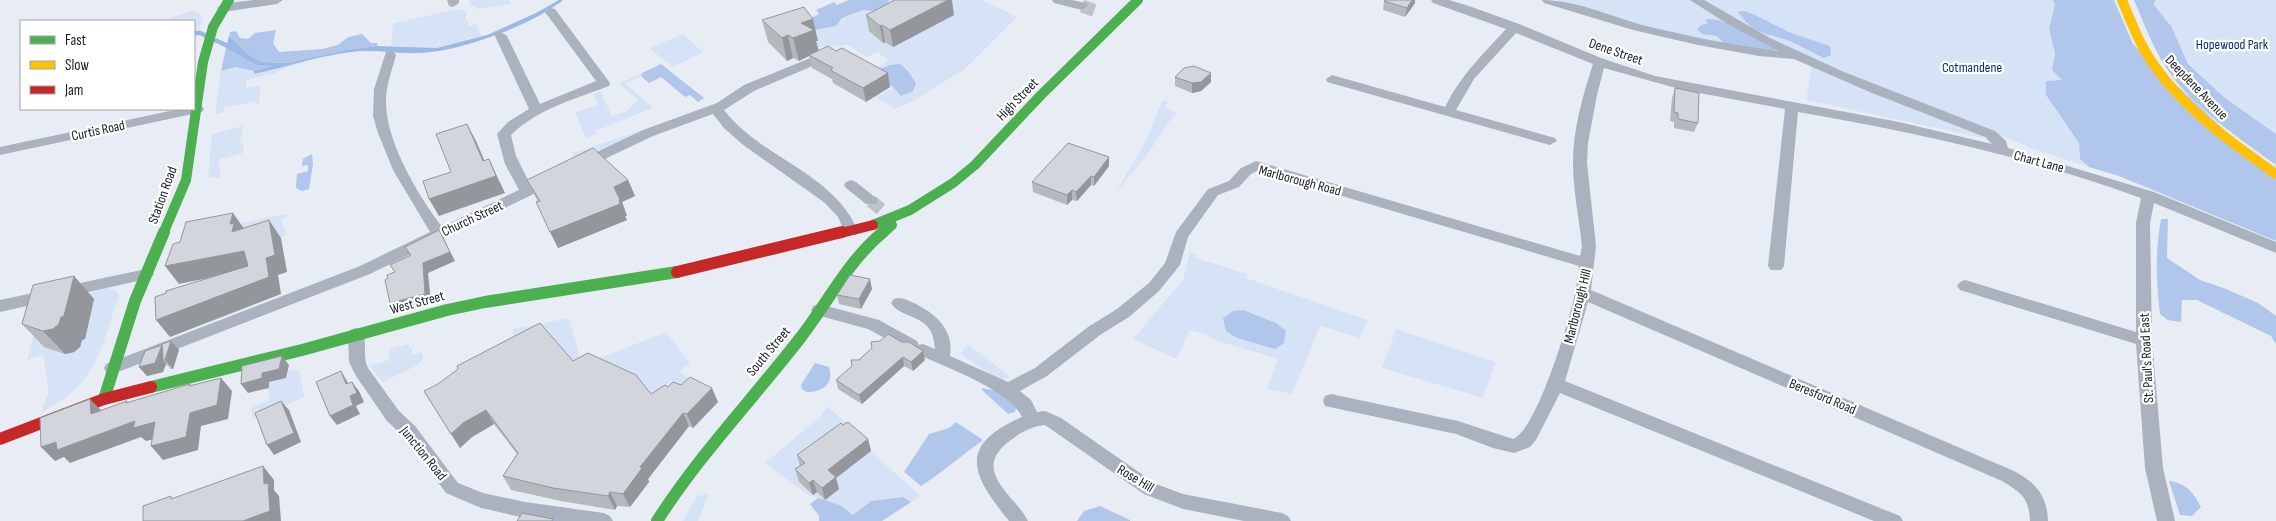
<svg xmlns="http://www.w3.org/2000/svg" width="2276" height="521" font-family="'Sofia Sans Condensed',sans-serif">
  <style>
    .green { fill: #d6e3f7 }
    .forest { fill: #b0c6eb }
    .water { fill: #9cb8e4 }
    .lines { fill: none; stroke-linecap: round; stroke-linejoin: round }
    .stream { stroke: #9cb8e4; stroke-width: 4.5 }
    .street-tunnel { stroke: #bec3ca; stroke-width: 13; stroke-dasharray: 13 7; stroke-linecap: butt }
    .street { fill: #aab2bf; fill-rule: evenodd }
    .fast-far1 { stroke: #4caf50; stroke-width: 10 }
    .fast { stroke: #4caf50; stroke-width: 12 }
    .slow { stroke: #ffc107; stroke-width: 10 }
    .jam-far1 { stroke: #c62828; stroke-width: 10 }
    .jam { stroke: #c62828; stroke-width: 12 }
    .wall { fill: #b5b8bd }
    .shaded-wall { fill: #93969a }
    .building { fill: #d2d6dc; stroke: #93969a }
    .labels { text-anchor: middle; stroke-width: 4.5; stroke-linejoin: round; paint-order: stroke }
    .park-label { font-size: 14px; fill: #043176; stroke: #fff }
    .street-label { font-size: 14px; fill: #181b20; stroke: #fff }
  </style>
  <rect width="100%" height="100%" fill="#e8edf5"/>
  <path class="green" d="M470 0H509L511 4 475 9V6H470Z
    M889 0H982L1017 17 965 69 915 100 895 109 876 97 892 88 867 74 888 61 878 52 867 57 848 45 817 47 813 43 818 41 810 31 836 26 842 18 863 10 876 11 887 6Z
    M1555 0H2053L2055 4 2049 29 2055 54 2052 70 2063 81 2046 95 2079 143 2080 159 2089 167 2033 149 1990 131 1983 138 1806 100 1812 66 1777 50 1771 51 1652 30Z
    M2155 0H2276V134L2225 98 2188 64 2171 26 2154 5Z
    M459 9 466 11V19L460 22 468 20V26L476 24 482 36 437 48 391 46 393 23Z
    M191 11H197L203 17 199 29 194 30V21H165L167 19Z
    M683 34 703 52 673 67 649 48Z
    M300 63 277 71V73L246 80V88L260 85 259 105H257L256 101 224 108 223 113 215 115 221 71 235 67 254 71V74Z
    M642 73 641 76 625 83 653 108 596 131 597 134 586 138 575 112 598 105 593 94 600 91 612 116 627 111 638 100 619 84Z
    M1164 100 1168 102 1164 107 1177 113 1168 123 1147 155 1115 194 1147 139 1161 104Z
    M243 126 240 144H244L243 153 219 159 220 178 208 177 212 134Z
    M637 132V135L576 164 572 153Z
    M287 214 288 217 281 220 287 235 281 238 194 241 231 225Z
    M1190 252 1197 254 1195 258 1248 274 1246 278 1368 320 1360 338 1320 326 1292 394 1267 389 1278 359 1209 338 1210 335 1190 330 1176 359 1133 339 1183 280Z
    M109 288 116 291 119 295C101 348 97 386 41 412L49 392 43 355 27 360 42 305Z
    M569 318 582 365 666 332 690 363 680 371 698 388 670 399 660 388 650 393 513 345V329Z
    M1396 329 1496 362 1483 398 1382 368Z
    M409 344V347H412V355L422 352 423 360 414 367 383 382 370 366 389 360V349Z
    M968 344 1010 377 1003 380 993 376 960 354Z
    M299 370 304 397 253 420 251 408 270 400 268 391 269 382 286 378 287 371Z
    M826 406 856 430 852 435 921 496 911 502 903 497 871 501 853 515 840 505 810 496 765 463 822 415Z
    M709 494 698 521H683L697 496Z"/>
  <path class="forest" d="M849 0H889L887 6 876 11 863 10 842 18 836 26 810 31 803 22 819 14 816 10 834 2 837 5Z
    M2053 0H2114L2133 44 2276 179V241L2119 176 2089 167 2080 159 2079 143 2046 95V81L2062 80 2052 70 2055 54 2049 29 2055 4Z
    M2134 0H2155L2154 5 2171 26 2188 64 2225 98 2276 134V165C2238 137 2194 109 2167 69 2153 48 2144 23 2134 0Z
    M1744 11 1755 15 1791 33 1830 46 1831 55 1824 58C1813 53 1803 47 1792 42 1768 32 1755 37 1738 12Z
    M1706 19C1730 18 1756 39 1777 50L1771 51 1726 45 1717 36 1702 34 1697 29 1701 25 1707 24Z
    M276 30 273 43 279 52 322 49 338 45 348 37 362 34 371 43H378L377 46 346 50 287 63 262 62 249 55 229 36 230 32 236 31 240 38 248 39 255 33Z
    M226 48 256 65 275 66 254 71 235 67 221 71Z
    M661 64 704 98 698 102 690 95 685 97 661 77 649 83 641 76 642 73Z
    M900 64 907 70 916 83 913 91 901 96 891 85 875 76 877 70 890 65Z
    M312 154 313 164 309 189 302 191 296 188 297 174 308 171V165L302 166 303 159Z
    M2161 219H2168L2167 258 2200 280 2226 289 2258 303 2276 316V344L2271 336 2197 300H2182L2181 322 2168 320 2160 314C2156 282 2155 251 2161 219Z
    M1243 310 1276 323 1286 331 1284 343 1275 349 1237 338 1226 331 1223 318 1233 311Z
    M815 363 829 367C834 384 823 392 806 392L802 389 801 385Z
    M982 388 1003 392 1017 406 1015 412 1008 414 982 390Z
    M956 422 983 440C962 455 943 472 921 486L904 472 929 434 949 428Z
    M2169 481C2187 484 2193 492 2201 507L2192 516 2180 515Z
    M903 497 911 502 882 521H819V516L810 504 818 498 840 505 853 515 871 501Z
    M1100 506 1130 520V521H1077L1084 511Z"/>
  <path class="water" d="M559 0H563C533 25 459 52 419 53 396 54 373 49 351 52 318 56 286 67 254 74V71L273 66 256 65 226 48 229 36 249 55 262 62 287 63 346 50 377 46 437 48 487 35 536 13Z"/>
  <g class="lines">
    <path class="stream" d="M194 33H200L232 48"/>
    <path class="street-tunnel" d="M1082 6 1099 12
      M871 201 883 211"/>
    <path class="street" d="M253 0H283L277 4 223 12 217 8 223 4Z
      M447 0H459V3L453 7 449 6Z
      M1052 0H1072L1086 3 1088 6 1082 10 1054 3Z
      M1431 0H1449L1469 6 1519 24 1601 58 1655 76 1899 122 1992 144 1985 137 1872 93 1794 59 1759 56 1698 45 1633 30 1544 3 1542 0C1576 0 1610 16 1642 25 1687 36 1732 45 1778 51L1726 23 1690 0H1704L1770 38 1844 72 1995 131 2006 141 2008 148 2154 192 2276 242V253L2154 203 2150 223 2152 340 2163 468 2175 521H2157L2145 468 2136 344 1960 290 1957 286 1960 282 1965 280 2136 332V223L2141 198C2030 157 1914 132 1798 112L1784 266 1781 270H1771L1768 266 1785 109 1683 90 1604 68 1597 95 1588 143 1587 163 1596 246 1591 290 2014 471C2036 483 2047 495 2048 521H2030C2029 497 2021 493 2002 481L1588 302 1565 381 1900 516 1903 521H1874L1560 393 1536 440 1530 447 1514 453 1493 448 1456 434 1325 406 1323 401 1325 396 1331 394 1458 421 1513 439C1537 430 1570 319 1575 293 1577 284 1578 275 1579 266L1257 171 1251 174 1239 187 1218 195 1188 237 1180 265 1159 291 1129 317 1100 335 1047 376 1020 391 1031 400 1037 412 1045 411 1061 418 1156 484 1183 494 1282 513 1288 516 1291 521H1244L1183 509 1144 494 1045 425C1031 426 1018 434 1007 443 972 472 1015 495 1028 521H1009C972 475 956 446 1022 417 1010 390 945 367 917 354L915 350 905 349 868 329 813 314 811 310 813 306 819 304 879 320 917 341 919 345 923 344 935 349C934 312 902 321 891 303L894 299C902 296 908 301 916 304 937 315 954 330 950 356L1008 382 1035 368 1088 327 1117 309 1149 283 1165 263 1176 232 1208 189 1229 181 1241 168 1256 161 1580 256 1582 246C1579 218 1573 190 1573 162 1573 129 1583 95 1593 64L1516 33 1474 79 1456 110 1555 138 1557 141 1550 145 1327 82 1326 79 1332 75 1445 107C1460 76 1483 54 1506 29L1433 3Z
      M551 8 555 9 610 83 609 86C575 99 537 109 511 135L516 156 530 184 544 178H554L556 181 554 184 370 274 118 372 112 374 106 372 104 368 106 364 360 266 430 232 393 170 378 133 373 116 374 89 386 52H394L396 55C392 70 386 85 386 100 385 141 418 195 442 227L519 190 505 164 497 134 508 122 529 109 495 36 497 33 501 32 507 36 540 104 596 81 545 12Z
      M825 52 831 56 829 59 754 91 724 110C762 159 833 172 858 231L856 235H846L838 217 825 203 742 144 724 128 713 114 653 136 588 167 583 169 576 164 578 161 643 130 717 103 744 85Z
      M197 105 202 106 204 109 202 112 0 155V147L179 109H194V106Z
      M851 180 856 182 876 198 878 201 876 204H866L846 188 844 185 846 182Z
      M146 269 151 270 154 274 151 278 0 312V300Z
      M356 328 362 330C368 341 362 356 368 368L399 411 415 426 458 483 483 493 525 502 604 513 610 516 613 521H549L525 518 481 508 446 493 403 436 387 421 356 376 349 362 348 334 350 330Z"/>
    <path class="fast-far1" d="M873 225 910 210 953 183 975 165 1041 95 1138 0
      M163 234 186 180 203 62 213 27 229 0
      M882 234 892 225"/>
    <path class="fast" d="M151 387 302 350 447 310 485 302 677 272
      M104 399 135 301 164 232
      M657 521C699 455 753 399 801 337 828 302 848 261 883 232"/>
    <path class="slow" d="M2122 0C2131 22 2140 45 2154 65 2185 110 2232 143 2276 174"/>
    <path class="jam-far1" d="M837 234 873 225"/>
    <path class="jam" d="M677 272 842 232
      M0 439 104 399 151 387"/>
  </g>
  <path class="wall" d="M1384 1 1415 3 1405 17 1383 10Z
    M866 15H954L893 47 885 42 883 43 869 31Z
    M762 20 818 41H816L819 51 890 87 866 102 833 83 832 79 812 68 809 56 799 61 793 58 787 61 768 42Z
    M1175 77 1211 82 1201 91 1192 93 1175 86Z
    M1675 88 1698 123 1694 132 1674 128V122L1670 121 1672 98Z
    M1109 157V166L1094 186 1091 185 1077 201 1072 200 1067 205 1033 192 1032 182Z
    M527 180H628L635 196 622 202 627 216H625L627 220 558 248 538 202Z
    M74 276 94 299 85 339 82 340 80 347 74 352 65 354 44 347 22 324Z
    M872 289 861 309 839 304 837 295Z
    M171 341 179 350 173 369H171L166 364 163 372 147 376 139 367Z
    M872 348 925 360 913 371 904 366 862 404 838 389 836 380Z
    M573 361 651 394 668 387 718 402 693 428 689 426 648 479 649 482 630 507 617 506 615 510 561 501 511 490 503 476 517 454 494 424 472 437 460 448 424 391Z
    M843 425 868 439 871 451 836 478 839 489 825 500 817 492 813 495 799 482 795 469 800 466 797 455Z"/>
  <path class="shaded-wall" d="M944 0H952L954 15 893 47 890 30Z
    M1412 0H1415V3L1405 17 1407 8Z
    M813 19 818 41H816L819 52 809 55V56L799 61 793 38 801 23Z
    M882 25 885 42 883 43 880 26Z
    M788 35 793 58 787 61 782 38Z
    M888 73 890 87 866 102 863 88Z
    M1211 73V82L1201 91 1192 93V83Z
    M467 124 476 141 492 178 483 161Z
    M1109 157V166L1094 186V177Z
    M489 159 505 193 439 216 429 199Z
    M1091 176V185L1077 201 1076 192Z
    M628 180 635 196 622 202 627 216H625L627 220 558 248 550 232 614 187Z
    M1072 190V200L1067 205V195Z
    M233 213 245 230 232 232 230 224Z
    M269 220 281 238 287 272 278 275 281 294 170 337 156 320 266 258Z
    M439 230 455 261 428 273 431 303 396 313 390 303 423 263Z
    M244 251 256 268 179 284 165 266Z
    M74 276 94 299 85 339 82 340 80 347 74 352 65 354 43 331 61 317Z
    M870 279 872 289 861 309 859 299Z
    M171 341 179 350 173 369 165 360H163L166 364 163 372 147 376 139 367 162 345Z
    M923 351 925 360 913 371 911 362Z
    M282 356 289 365 286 378 269 382V388L248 393 241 384Z
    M903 357 904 366 862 404 859 395Z
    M341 371 347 381 353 393 346 384Z
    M221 378 232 391 228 419 201 426 198 450 163 460 151 446 190 413Z
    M352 382 359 391 364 402 356 406 360 414 337 425 330 416 350 396Z
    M712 388 718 402 693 428 687 414Z
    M90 399 103 412 91 414Z
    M281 401 289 410 301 442 274 455 267 445Z
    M486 410 494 424 472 437 460 448 451 434 463 423Z
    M683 413 689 426 648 479 649 482 630 507 623 494 640 467Z
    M135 421 155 422 167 436 146 441 141 437 70 463 64 457 55 461 41 447 56 442Z
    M868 439 871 451 836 478 839 489 825 500 822 488 828 470Z
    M263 466 274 480V490L279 496 281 521H243L264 484Z
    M813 480 817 492 813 495 809 483Z
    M610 492 617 506 615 510 608 496Z"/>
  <path class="building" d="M895 0H948L890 30 882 25 880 26 866 15Z
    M1385 0H1412L1407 8 1384 1Z
    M804 7 813 19 801 23 814 30 793 38 788 35 782 38 762 20Z
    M828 46 836 51 842 48 888 73 863 88 830 70 833 68 809 55Z
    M1194 66 1211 73 1201 82 1192 83 1175 77 1184 68Z
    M1675 88 1699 93 1698 123 1678 119V113L1674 112Z
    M467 124 483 161 489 159 496 176 429 199 423 181 451 172 436 134Z
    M1068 143 1109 157 1094 177 1091 176 1076 192 1072 190 1067 195 1032 182Z
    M593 148 628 180 614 187 620 200H619L620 204 550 232 536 202 540 201 527 180Z
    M233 213 230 224 234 223 232 232 269 220 275 255 266 258 269 277 156 320 155 297 166 293V291L248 266 244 251 165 266 173 244 180 242 186 222Z
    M439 230 450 252 423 263 425 294 390 303 385 280 388 278 387 275 395 272 390 265 411 255 405 247Z
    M850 275 870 279 859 299 837 295Z
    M74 276 64 316 61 317 59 324 53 329 43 331 22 324 33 285Z
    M540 323 573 361 588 353 636 375 651 394 665 385 668 387 673 382 681 385 690 377 712 388 687 414 683 413 640 467 642 468 623 494 610 492 608 496 553 488 503 476 518 453 486 410 463 423 451 434 424 391 438 384 458 369 457 366Z
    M888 334 902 342H909L923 351 911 362 903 357 859 395 836 380 852 366 851 360H859L872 348 871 342 880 341Z
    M171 341 165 360H163L162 344Z
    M162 345 155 363 139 367 145 351Z
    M282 356 279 369 262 373V378L241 384 242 366Z
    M341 371 346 384 352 382 357 393 350 396 353 405 330 416 316 382Z
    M221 378 217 405 190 413 186 437 151 446 155 422 133 428 135 421 57 450 56 442 41 447 40 418 90 399 91 414 127 401 126 403 190 384 189 386Z
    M281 401 294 433 267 445 255 413Z
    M848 422 868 439 828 470 836 477 822 488 813 480 809 483 795 469 805 463 797 455 841 423 843 425Z
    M263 466 264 484 268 483 270 511 243 521H143V506L171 496V499Z
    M522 513 553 519 552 521H517Z"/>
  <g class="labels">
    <g class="park-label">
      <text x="2232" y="49">Hopewood Park</text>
      <text x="1972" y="72">Cotmandene</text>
    </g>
    <g class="street-label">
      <text transform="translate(1616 51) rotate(19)" y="5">Dene Street</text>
      <text transform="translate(2197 87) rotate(46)" y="5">Deepdene Avenue</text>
      <text transform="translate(1017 99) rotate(-46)" y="5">High Street</text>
      <text transform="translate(98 130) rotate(-12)" y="5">Curtis Road</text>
      <text transform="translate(2039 161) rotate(15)" y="5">Chart Lane</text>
      <text transform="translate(1300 180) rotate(15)" y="5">Marlborough Road</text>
      <text transform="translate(162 195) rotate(-70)" y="5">Station Road</text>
      <text transform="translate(472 218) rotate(-25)" y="5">Church Street</text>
      <text transform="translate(417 302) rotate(-15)" y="5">West Street</text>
      <text transform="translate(1577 306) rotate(-76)" y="5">Marlborough Hill</text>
      <text transform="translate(768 351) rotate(-50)" y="5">South Street</text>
      <text transform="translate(2146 358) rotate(-93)" y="5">St. Paul's Road East</text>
      <text transform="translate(1823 396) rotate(23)" y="5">Beresford Road</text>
      <text transform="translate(424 453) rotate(51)" y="5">Junction Road</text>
      <text transform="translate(1136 478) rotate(31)" y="5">Rose Hill</text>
    </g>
  </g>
  <rect x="20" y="20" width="175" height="90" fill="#ffffff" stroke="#a3a4a6"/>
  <rect x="30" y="36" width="25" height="8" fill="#4caf50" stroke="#a3a4a6"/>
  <text x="65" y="45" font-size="15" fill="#181b20">Fast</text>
  <rect x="30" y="61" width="25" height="8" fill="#ffc107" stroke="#a3a4a6"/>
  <text x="65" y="70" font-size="15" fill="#181b20">Slow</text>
  <rect x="30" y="86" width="25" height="8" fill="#c62828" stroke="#a3a4a6"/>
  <text x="65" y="95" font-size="15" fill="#181b20">Jam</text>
</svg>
